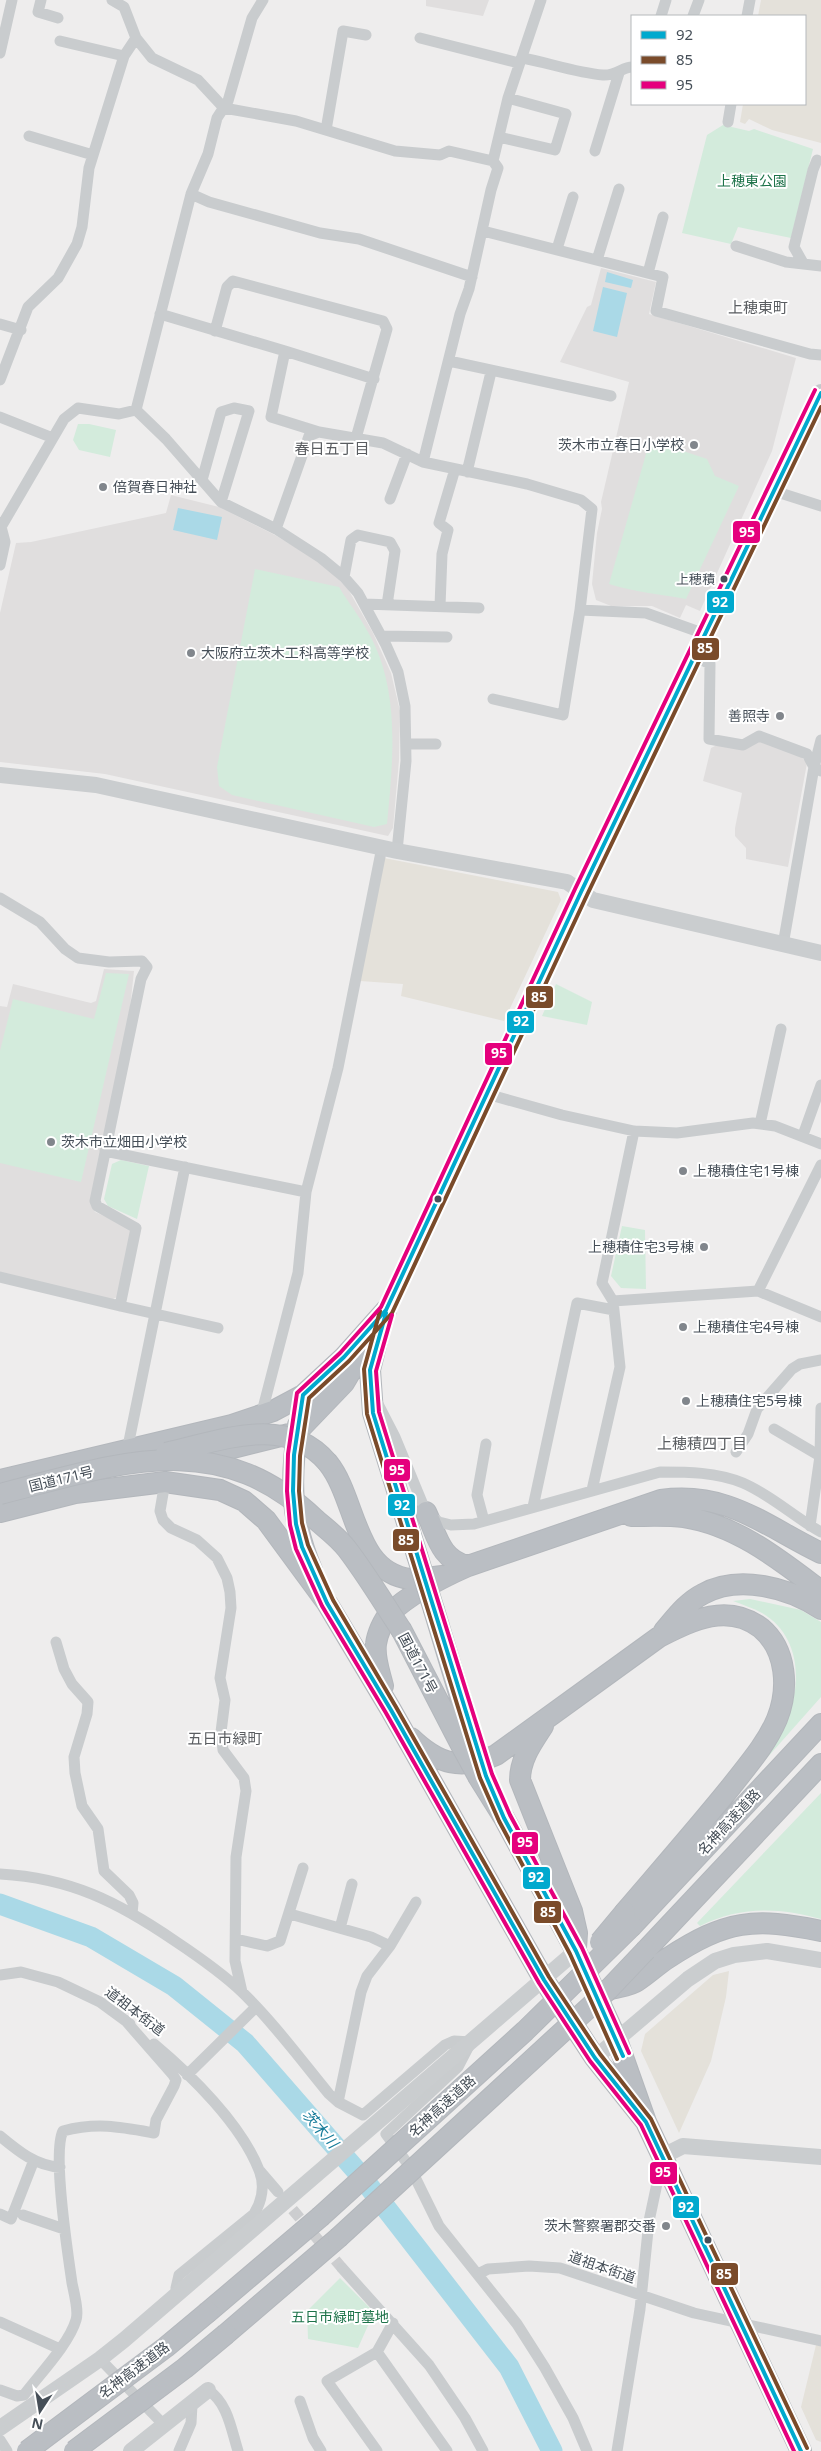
<svg xmlns="http://www.w3.org/2000/svg" width="821" height="2451" font-family="'Noto Sans','Noto Sans JP',sans-serif">
  <style>
    .commercial { fill: #e4e1da }
    .education { fill: #e0dede }
    .green { fill: #d3ebdc }
    .water { fill: #aad9e7 }
    .lines { fill: none; stroke-linecap: round; stroke-linejoin: round }
    .river { stroke: #aad9e7; stroke-width: 21 }
    .street-tunnel { stroke: #cccdcf; stroke-width: 11; stroke-dasharray: 11 5.5; stroke-linecap: butt }
    .highway-casing { stroke: #b3b7bc; stroke-width: 22 }
    .street { stroke: #c9ccce; stroke-width: 11 }
    .secondary { stroke: #cacdcf; stroke-width: 16 }
    .primary { stroke: #c5c8cc; stroke-width: 18 }
    .highway { stroke: #babec3; stroke-width: 20 }
    .highway-bridge-casing { stroke: #b3b7bc; stroke-width: 22; stroke-linecap: butt }
    .highway-bridge { stroke: #babec3; stroke-width: 20 }
    .bus-1-casing { stroke: #fff; stroke-width: 8 }
    .bus-2-casing { stroke: #fff; stroke-width: 8 }
    .bus-3-casing { stroke: #fff; stroke-width: 8 }
    .bus-1 { stroke: #00a9ce; stroke-width: 4 }
    .bus-2 { stroke: #7a4b2a; stroke-width: 4 }
    .bus-3 { stroke: #e5007d; stroke-width: 4 }
    .poi-dot { fill: #81868c; stroke: #fff; stroke-width: 2 }
    .bus-dot { fill: #464f58; stroke: #fff; stroke-width: 2 }
    .labels { text-anchor: middle; stroke-width: 4; stroke-linejoin: round; paint-order: stroke }
    .bus-label { font-size: 13px; fill: #464f58; stroke: #fff; text-anchor: end }
    .park-label { font-size: 14px; fill: #1e734a; stroke: #fff }
    .poi-label { font-size: 14px; fill: #464f58; stroke: #fff; text-anchor: start }
    .street-label { font-size: 14px; fill: #464f58; stroke: #fff }
    .neighbourhood-label { font-size: 15px; fill: #5a5d61; stroke: #fff }
    .water-label { font-size: 15px; font-style: italic; fill: #177c9a; stroke: #fff }
    .line-badge { stroke: #fff; stroke-width: 2 }
    .badge-label { font-size: 14px; text-anchor: middle; font-weight: bold; fill: #fff }
  </style>
  <rect width="100%" height="100%" fill="#eeeded"/>
  <path class="commercial" d="M761 0H821V143L772 130 749 119 745 124 740 122 743 104H805V16H758Z
    M384 858 558 892 561 900 504 1021 401 996 403 984 360 981Z
    M729 1971 726 1997 711 2061 679 2133 641 2051 645 2034 713 1975Z
    M816 2345 821 2346V2442L816 2440 801 2407Z"/>
  <path class="education" d="M426 0H489L483 16 426 6Z
    M601 268 656 282 649 314 796 358 772 451 700 611 686 605 680 618 652 606H611L596 600 592 584 597 533 602 509 601 502 629 382 560 362 587 307 591 305Z
    M171 495 219 507 275 535 325 565 348 589 373 633 391 673 400 711 399 760 393 828 388 836 105 774 0 762V613L16 543 31 542 166 513Z
    M760 741 799 755 807 763 788 867 746 859V848L735 836V828L742 793 703 781 711 748 717 745Z
    M104 969 134 971 130 1008 91 1204 95 1212 127 1226 131 1230 117 1297 111 1300 0 1274V1006L7 1007 13 984 91 1003 96 1001Z"/>
  <path class="green" d="M723 125 749 131 754 129 813 149 791 238 738 227 731 244 682 233 707 135Z
    M78 424H89L116 430 110 457 79 450 73 440Z
    M650 440 707 459 715 476 739 486 686 599C660 594 634 592 609 584Z
    M255 569 339 587C348 602 360 617 368 632 401 690 393 761 387 824L374 827 232 795 219 786 217 767Z
    M106 973 129 974 81 1182 0 1163V1051L13 999 94 1019Z
    M556 984 592 1002 587 1025 542 1016Z
    M121 1160 149 1166 137 1219 108 1206 104 1199 112 1164Z
    M622 1226 645 1230 646 1289 621 1288 611 1276Z
    M750 1599 801 1610 821 1622V1697L766 1759 762 1755C768 1748 775 1741 779 1734 803 1696 805 1638 762 1613 753 1608 743 1605 733 1601Z
    M821 1793V1919C779 1907 739 1906 700 1926L697 1923Z
    M340 2278 374 2312 358 2348 308 2339 307 2311Z"/>
  <path class="water" d="M607 272 633 280 631 288 605 282Z
    M603 287 627 293 617 337 593 331Z
    M178 508 222 517 217 540 173 530Z"/>
  <g class="lines">
    <path class="river" d="M0 1904 91 1937 174 1986 245 2043 361 2176 509 2367 552 2451"/>
    <path class="street-tunnel" d="M282 2197 342 2268"/>
    <g class="highway-casing">
      <path id="highway" d="M378 1337 370 1370 373 1413 417 1555
        M298 1425C290 1480 290 1518 312 1570
        M185 1460 297 1432 344 1383 367 1344
        M328 1463C357 1499 354 1573 411 1579 421 1579 432 1577 442 1576
        M0 1480 232 1425 273 1411 303 1395 344 1357 386 1310
        M0 1512 75 1493 165 1482 220 1490 244 1501 266 1520 327 1603 391 1710 544 1980 595 2058 646 2122
        M426 1512C437 1535 440 1560 468 1566
        M631 1516C648 1516 667 1515 684 1517 737 1525 780 1560 821 1591
        M434 1610 474 1743
        M402 1631 462 1747
        M664 1631C676 1617 687 1602 703 1594 739 1574 790 1588 821 1609
        M383 1686C380 1673 374 1658 376 1644 377 1635 383 1620 390 1613 410 1594 443 1577 468 1566L661 1500C728 1491 765 1526 821 1553
        M543 1726C532 1743 520 1759 520 1780L572 1911 577 1933 576 1948
        M411 1738C438 1764 461 1771 496 1755L659 1637C691 1621 727 1602 761 1628 787 1650 789 1689 777 1719 766 1745 747 1766 730 1788 696 1830 660 1871 625 1912
        M479 1778 504 1818 576 1951 617 2040 646 2122 801 2451
        M632 1926 821 1724
        M646 1950 821 1764
        M608 1990C617 1987 630 1986 637 1981 648 1974 657 1965 668 1958 726 1920 754 1917 821 1931
        M208 2312 320 2217
        M226 2334 338 2238"/>
    </g>
    <path class="street" d="M41 0 38 12 58 18
      M112 0 124 7 136 38 152 58 198 80 224 108 296 121 395 151 440 155 449 151 493 161
      M661 16 666 0
      M693 16 699 0
      M747 16 750 0
      M420 38 519 63
      M60 41 124 56
      M0 53 12 0
      M523 58C549 63 577 73 603 75 615 76 623 67 632 67
      M728 122 731 104
      M326 130 343 31 366 35
      M29 136 93 155
      M499 137 555 150 566 114 508 98
      M595 151 619 73
      M191 194 209 202 320 233 359 239 472 277
      M483 231 663 277 656 311 810 354 821 355
      M736 246 786 262 821 266
      M557 249 573 197
      M597 260 619 189
      M803 263 794 247 813 170 817 160
      M648 273 663 217
      M160 314 285 351 271 417 319 432
      M0 324 21 330
      M215 331 227 287 233 281 383 321 387 329 356 438
      M285 351 374 379
      M449 361 611 396
      M0 380 28 307 58 278 77 244 82 227 89 168 124 56 136 38
      M136 410 166 439 221 502 276 529 321 558 344 577 358 593 386 645 398 672 405 706 406 761 397 851
      M136 410 191 194 208 154 217 118 228 101 252 18 263 0
      M0 417 53 438
      M423 462 460 314 469 289 491 190 498 168 493 161 508 98 541 0
      M467 472 491 372
      M202 480 221 412 234 408 249 411 221 502
      M774 491 821 506
      M390 499 407 454
      M0 523 5 542 0 565
      M1 527 64 419 78 408 119 414 136 410
      M276 529 309 436 319 432 383 443 423 462 527 484 581 500 592 509 580 610 563 715 493 699
      M344 577 351 540 358 535 390 542 395 551 387 605
      M364 604 479 608
      M440 606 442 554 448 530 439 523 455 469
      M580 610 646 613 705 634
      M382 636 447 637
      M694 656 710 664 709 739 743 745 759 736 807 754 814 767
      M406 744H436
      M814 767 821 740
      M0 898 40 922 65 949 78 958 109 962 142 961 147 967 141 979 95 1201 97 1206 136 1228 120 1306 0 1277
      M783 945 814 767 821 771
      M487 1094 562 1115 634 1131 677 1133 753 1123 775 1126 821 1144
      M760 1124 781 1029
      M803 1135 821 1085
      M105 1151 306 1192 298 1273 261 1416
      M306 1192 338 1068 382 847
      M758 1291 821 1317
      M613 1301 758 1291 821 1165
      M120 1306 218 1328
      M378 1404 395 1437 426 1512 439 1522 451 1525 474 1524 660 1472C688 1472 716 1472 743 1483 771 1495 794 1517 821 1532
      M774 1429 820 1456
      M127 1451 185 1167
      M736 1452 748 1434 757 1409 792 1369 800 1364 821 1360
      M165 1482 160 1511 163 1520 171 1528 197 1540 217 1558 227 1578 230 1592 231 1608 220 1678 225 1700 221 1732 223 1750 244 1778 246 1791 236 1857 235 1961 242 1992
      M592 1490 620 1367 613 1301 602 1283 634 1131
      M533 1507 577 1303 614 1310
      M484 1521 477 1495 486 1444
      M810 1526 820 1456 821 1408
      M56 1642 64 1669 72 1684 88 1702 87 1714 74 1757 75 1773 82 1806 98 1829 104 1871 129 1895 133 1903 132 1914
      M0 1874C71 1878 118 1902 175 1941 199 1957 222 1973 242 1992 274 2023 301 2060 329 2094L338 2102 363 2115 445 2045 454 2041 471 2042 458 2067 386 2134 410 2167 439 2226 517 2324 545 2368 573 2418 587 2451
      M290 1914 371 1937 390 1946
      M340 1928 352 1884
      M236 1939 267 1946 280 1941 303 1868
      M0 1975 21 1972 58 1982 100 2002 130 2024
      M154 2044C191 2075 241 2124 259 2170 265 2185 262 2201 254 2214L179 2275 176 2288 177 2295
      M187 2075 256 2007
      M338 2102 361 1992 367 1976 390 1946 416 1902
      M0 2136C18 2151 36 2166 60 2167
      M260 2171 278 2192
      M0 2214 11 2219 34 2160
      M23 2215 64 2229
      M342 2268 429 2365 465 2418 483 2451
      M478 2274 488 2269 529 2266 560 2268 694 2313 821 2341
      M0 2322 60 2349
      M393 2323 377 2352 447 2451
      M377 2352 327 2381 377 2451
      M100 2359 164 2425
      M0 2390 17 2396 24 2395C39 2375 69 2344 76 2320 79 2311 74 2293 72 2283 68 2255 52 2153 63 2131 97 2122 121 2127 154 2133L156 2120 174 2086 176 2080 173 2075 125 2020
      M208 2390C228 2403 231 2429 238 2451
      M300 2401 313 2438 321 2451
      M0 2440 7 2451
      M179 2451 191 2423 192 2405
      M617 2451 640 2309 649 2221 662 2160"/>
    <path class="secondary" d="M0 775 96 785 397 851 567 882 593 900 821 953
      M595 2058 688 1979 715 1961 734 1955 767 1951 821 1960
      M663 2156 683 2146 821 2157
      M0 2428 100 2359 124 2340 576 1951
      M131 2451 208 2390"/>
    <path class="primary" d="M386 1310 581 892 821 393"/>
    <use href="#highway" class="highway"/>
    <g class="highway-bridge-casing">
      <path id="highway-bridge" d="M166 1453C220 1441 286 1413 328 1463
        M0 1494C115 1465 215 1425 314 1518 325 1528 338 1537 347 1549 367 1575 384 1604 402 1631
        M417 1555 434 1610
        M462 1747 479 1778
        M600 1942 625 1912
        M320 2217 525 2031 632 1926
        M338 2238 608 1990 646 1950
        M27 2451 166 2347 208 2312
        M74 2451 185 2368 226 2334"/>
    </g>
    <use href="#highway-bridge" class="highway-bridge"/>
    <g class="bus-1-casing">
      <path id="bus-1" d="M386 1313 370 1370 373 1413 486 1776 504 1818 576 1951 623 2056
        M801 2451 646 2122 595 2058 544 1980 391 1710 327 1603 302 1547 296 1524 293 1491 294 1455 303 1395 344 1357 386 1310 581 892 821 393"/>
    </g>
    <g class="bus-2-casing">
      <path id="bus-2" d="M380 1311 364 1369 367 1414 480 1778 499 1821 570 1954 617 2059
        M807 2448 651 2119 600 2054 549 1977 396 1707 333 1600 308 1545 302 1523 299 1491 300 1456 309 1398 349 1361 392 1313 587 895 821 407"/>
    </g>
    <g class="bus-3-casing">
      <path id="bus-3" d="M392 1315 376 1371 379 1412 492 1774 510 1815 582 1948 629 2053
        M794 2451 641 2125 590 2061 539 1983 386 1713 322 1606 296 1549 290 1525 287 1491 288 1454 297 1393 340 1353 381 1307 575 889 815 390"/>
    </g>
    <use href="#bus-1" class="bus-1"/>
    <use href="#bus-2" class="bus-2"/>
    <use href="#bus-3" class="bus-3"/>
  </g>
  <g class="poi-dot">
    <circle cx="694" cy="445" r="5"/>
    <circle cx="103" cy="487" r="5"/>
    <circle cx="191" cy="653" r="5"/>
    <circle cx="780" cy="716" r="5"/>
    <circle cx="51" cy="1142" r="5"/>
    <circle cx="683" cy="1171" r="5"/>
    <circle cx="704" cy="1247" r="5"/>
    <circle cx="683" cy="1327" r="5"/>
    <circle cx="686" cy="1401" r="5"/>
    <circle cx="666" cy="2226" r="5"/>
  </g>
  <g class="bus-dot">
    <circle cx="724" cy="579" r="4.5"/>
    <circle cx="438" cy="1199" r="4.5"/>
    <circle cx="708" cy="2240" r="4.5"/>
  </g>
  <g class="labels">
    <g class="bus-label">
      <text x="715" y="584">上穂積</text>
    </g>
    <g class="park-label">
      <text x="752" y="186">上穂東公園</text>
      <text x="340" y="2322">五日市緑町墓地</text>
    </g>
    <g class="poi-label">
      <text x="684" y="450" text-anchor="end">茨木市立春日小学校</text>
      <text x="113" y="492">倍賀春日神社</text>
      <text x="201" y="658">大阪府立茨木工科高等学校</text>
      <text x="770" y="721" text-anchor="end">善照寺</text>
      <text x="61" y="1147">茨木市立畑田小学校</text>
      <text x="693" y="1176">上穂積住宅1号棟</text>
      <text x="694" y="1252" text-anchor="end">上穂積住宅3号棟</text>
      <text x="693" y="1332">上穂積住宅4号棟</text>
      <text x="696" y="1406">上穂積住宅5号棟</text>
      <text x="656" y="2231" text-anchor="end">茨木警察署郡交番</text>
    </g>
    <g class="street-label">
      <text transform="translate(61 1479) rotate(-14)" y="5">国道171号</text>
      <text transform="translate(418 1663) rotate(62)" y="5">国道171号</text>
      <text transform="translate(729 1822) rotate(-47)" y="5">名神高速道路</text>
      <text transform="translate(135 2011) rotate(37)" y="5">道祖本街道</text>
      <text transform="translate(442 2106) rotate(-42)" y="5">名神高速道路</text>
      <text transform="translate(602 2267) rotate(19)" y="5">道祖本街道</text>
      <text transform="translate(134 2370) rotate(-37)" y="5">名神高速道路</text>
    </g>
    <g class="neighbourhood-label">
      <text x="758" y="313">上穂東町</text>
      <text x="332" y="454">春日五丁目</text>
      <text x="702" y="1449">上穂積四丁目</text>
      <text x="225" y="1744">五日市緑町</text>
    </g>
    <g class="water-label">
      <text transform="translate(320 2129) rotate(49)" y="5">茨木川</text>
    </g>
  </g>
  <g class="line-badge">
    <rect x="732" y="520" width="29" height="24" rx="5" fill="#e5007d"/>
    <rect x="706" y="590" width="29" height="24" rx="5" fill="#00a9ce"/>
    <rect x="691" y="637" width="29" height="24" rx="5" fill="#7a4b2a"/>
    <rect x="525" y="985" width="29" height="24" rx="5" fill="#7a4b2a"/>
    <rect x="506" y="1010" width="29" height="24" rx="5" fill="#00a9ce"/>
    <rect x="484" y="1042" width="29" height="24" rx="5" fill="#e5007d"/>
    <rect x="383" y="1458" width="28" height="24" rx="5" fill="#e5007d"/>
    <rect x="387" y="1493" width="29" height="24" rx="5" fill="#00a9ce"/>
    <rect x="392" y="1528" width="28" height="24" rx="5" fill="#7a4b2a"/>
    <rect x="511" y="1831" width="28" height="24" rx="5" fill="#e5007d"/>
    <rect x="522" y="1866" width="29" height="24" rx="5" fill="#00a9ce"/>
    <rect x="533" y="1900" width="29" height="24" rx="5" fill="#7a4b2a"/>
    <rect x="649" y="2161" width="29" height="24" rx="5" fill="#e5007d"/>
    <rect x="672" y="2195" width="28" height="24" rx="5" fill="#00a9ce"/>
    <rect x="710" y="2262" width="29" height="24" rx="5" fill="#7a4b2a"/>
  </g>
  <g class="badge-label">
    <text x="747" y="537">95</text>
    <text x="720" y="607">92</text>
    <text x="705" y="653">85</text>
    <text x="539" y="1002">85</text>
    <text x="521" y="1026">92</text>
    <text x="499" y="1058">95</text>
    <text x="397" y="1475">95</text>
    <text x="402" y="1510">92</text>
    <text x="406" y="1545">85</text>
    <text x="525" y="1847">95</text>
    <text x="536" y="1882">92</text>
    <text x="548" y="1917">85</text>
    <text x="663" y="2177">95</text>
    <text x="686" y="2212">92</text>
    <text x="724" y="2279">85</text>
  </g>
  <rect x="631" y="15" width="175" height="90" fill="#ffffff" stroke="#b5b9bc"/>
  <rect x="641" y="31" width="25" height="8" fill="#00a9ce" stroke="#b5b9bc"/>
  <text x="676" y="40" font-size="15" fill="#464f58">92</text>
  <rect x="641" y="56" width="25" height="8" fill="#7a4b2a" stroke="#b5b9bc"/>
  <text x="676" y="65" font-size="15" fill="#464f58">85</text>
  <rect x="641" y="81" width="25" height="8" fill="#e5007d" stroke="#b5b9bc"/>
  <text x="676" y="90" font-size="15" fill="#464f58">95</text>
  <g transform="translate(40 2411) rotate(192)" stroke="#ffffff" stroke-width="4" paint-order="stroke">
  <path d="M0-4L9 19L0 12L-9 19Z" fill="#464f58"/>
  <text y="-8" font-size="14" font-weight="bold" text-anchor="middle" fill="#464f58">N</text>
  </g>
</svg>
